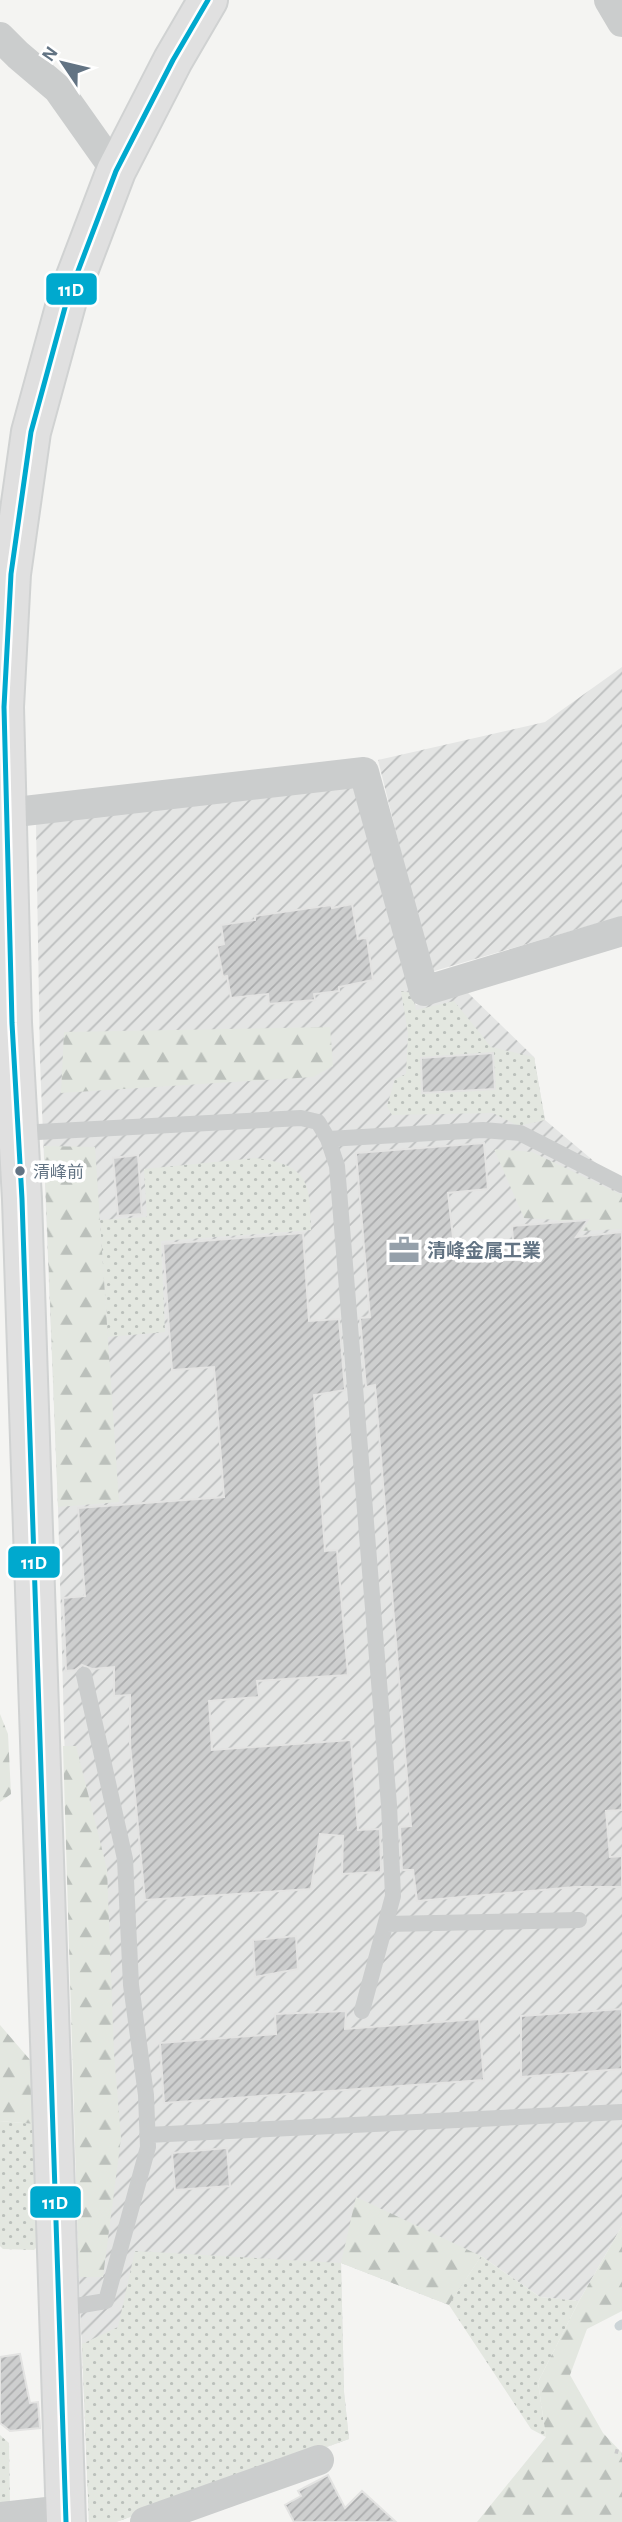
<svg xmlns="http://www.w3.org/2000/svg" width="622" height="2522" font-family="'Alegreya Sans','Noto Sans JP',sans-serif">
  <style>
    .industrial { fill: url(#industrial-furrows) }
    .green { fill: url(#green-dots); fill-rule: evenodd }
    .forest { fill: url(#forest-firs) }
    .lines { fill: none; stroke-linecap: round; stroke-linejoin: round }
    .stream { stroke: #ccd4d7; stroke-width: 9 }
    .building { fill: url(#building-hatch); stroke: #e3e3e2; stroke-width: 2 }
    .secondary-casing { stroke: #d0d2d2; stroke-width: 42 }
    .path { stroke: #c9caca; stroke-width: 4.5; stroke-dasharray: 3.5 3.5; stroke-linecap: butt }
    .service { stroke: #cbcdcd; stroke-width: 16 }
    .minor { stroke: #cbcdcd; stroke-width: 30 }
    .secondary { stroke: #e0e0e0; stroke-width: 38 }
    .bus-1-casing { stroke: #fff; stroke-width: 10 }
    .bus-1 { stroke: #00a9ce; stroke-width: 5 }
    .bus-dot { fill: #627383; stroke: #fff; stroke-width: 2.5 }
    .labels { text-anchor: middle; stroke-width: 7; stroke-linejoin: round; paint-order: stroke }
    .bus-label { font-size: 17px; fill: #627383; stroke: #fff; text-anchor: start }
    .poi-label { font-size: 19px; font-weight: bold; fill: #627383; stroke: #fff; text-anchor: start }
    .line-badge { stroke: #fff; stroke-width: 2.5 }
    .badge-label { font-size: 19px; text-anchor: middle; font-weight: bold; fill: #fff }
  </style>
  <defs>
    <pattern id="industrial-furrows" width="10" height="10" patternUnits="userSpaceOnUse" patternTransform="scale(1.75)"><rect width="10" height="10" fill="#e4e5e4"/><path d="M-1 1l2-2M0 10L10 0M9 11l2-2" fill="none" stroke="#bcbebe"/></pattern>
    <pattern id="green-dots" width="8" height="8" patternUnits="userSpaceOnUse" patternTransform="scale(1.75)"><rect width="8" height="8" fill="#e3e7e0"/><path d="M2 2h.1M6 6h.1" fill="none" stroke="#bbc0bb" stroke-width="1.8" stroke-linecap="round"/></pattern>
    <pattern id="forest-firs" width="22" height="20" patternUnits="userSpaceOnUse" patternTransform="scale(1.75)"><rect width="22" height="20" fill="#e3e7e0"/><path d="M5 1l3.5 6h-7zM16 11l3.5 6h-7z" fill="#bbc0bb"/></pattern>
    <pattern id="building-hatch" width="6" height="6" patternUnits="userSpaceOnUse" patternTransform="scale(1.75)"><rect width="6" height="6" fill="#cecfcf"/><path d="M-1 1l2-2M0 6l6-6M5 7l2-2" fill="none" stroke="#abacad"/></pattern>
  </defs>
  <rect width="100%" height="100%" fill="#f4f4f2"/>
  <path class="industrial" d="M622 667V916L431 972 378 760 545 722Z
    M352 783 416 1005 466 991 534 1057 545 1120 602 1168 622 1178V2226L579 2301 540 2297 481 2256 449 2305 341 2263 344 2392 349 2439 116 2522H89L79 2277 58 1507 40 1060 36 823Z"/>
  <path class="green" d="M401 991 412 993 416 1010 454 1001 491 1047 534 1057 545 1120 518 1126 493 1113 392 1115 387 1106 395 1079 406 1074 408 1033ZM493 1053 494 1089 423 1093 421 1058Z
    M256 1158C309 1165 310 1183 311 1230L161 1241 165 1332 108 1337 100 1220 147 1217 144 1169Z
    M0 2121 35 2124 43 2241 34 2250 3 2249 0 2246Z
    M135 2251 341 2263 344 2392 349 2439 116 2522H89L82 2344 118 2327Z
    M481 2256 540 2297 579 2301 538 2382 546 2437 531 2429 449 2305Z
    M0 2435 9 2443 10 2504 0 2505Z"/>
  <path class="forest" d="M330 1027 333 1066 313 1077 61 1093 64 1032Z
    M44 1146 95 1147 119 1502 58 1507Z
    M494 1149 532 1152 622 1195V1229L561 1232 558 1220 524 1218Z
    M0 1714 8 1734 11 1794 0 1802Z
    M63 1746H76L107 1869 114 2053 121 2138 103 2277H79Z
    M0 2025 31 2061 35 2124 0 2121Z
    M356 2197 481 2256 449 2305 341 2263Z
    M622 2226V2311L587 2329 570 2375 603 2433 622 2453V2522H477L546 2437 538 2382 579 2301Z"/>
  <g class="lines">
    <path class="stream" d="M619 2326 622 2324"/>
  </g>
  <path class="building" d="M352 904 358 939 367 938 373 980 339 987V991L314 994 315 1000 269 1004 268 994 231 998 227 976 223 977 217 946 224 944 221 925 255 920V916L331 905 332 908Z
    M493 1053 495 1089 422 1093 421 1058Z
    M484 1143 488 1189 448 1193 454 1246 513 1240 512 1226 588 1220 576 1237 622 1232V1810L606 1811 610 1857 622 1856V1887H575L417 1901 413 1870H402L400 1827 411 1826 375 1385 366 1387 360 1318 370 1317 356 1153Z
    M138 1155 142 1214 118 1216 113 1158Z
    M303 1233 309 1321 339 1319 345 1390 314 1395 325 1551 337 1550 348 1675 257 1681 259 1697 209 1701 212 1750 351 1740 358 1830 380 1829 381 1872 342 1874 343 1836 320 1834 311 1889 145 1900 130 1744V1695L114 1696V1667L92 1669 82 1665 75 1670 66 1671 63 1598 85 1596 78 1508 224 1497 214 1367 172 1370 163 1244Z
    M296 1936 298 1969 255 1977 253 1940Z
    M622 2009V2069L521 2077V2016Z
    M346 2011 345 2029 479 2019 484 2080 164 2103 160 2043 276 2034 275 2014Z
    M227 2148 230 2186 175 2190 172 2153Z
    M20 2354 30 2403 38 2402 40 2428 10 2431 0 2423V2357Z
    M328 2475 345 2508 362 2491 396 2522H294L285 2505 301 2496 298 2491Z"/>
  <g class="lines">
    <g class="secondary-casing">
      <path id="secondary" d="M66 2522 22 1199 12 1023 4 707 11 574 31 432 67 300 116 171 173 60 208 0"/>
    </g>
    <path class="path" d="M615 2451 622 2453"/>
    <path class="service" d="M19 1133 301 1118 318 1122 328 1139 337 1166 389 1805 393 1896 362 2011
      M328 1139 483 1130 520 1133 622 1185
      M386 1924 579 1920
      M147 2135 622 2112
      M58 2309 106 2301 148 2147 146 2095 131 1985 125 1859 84 1675"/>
    <path class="minor" d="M609 0 622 22
      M0 37 18 55 58 89 116 171
      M7 813 364 772 424 991 622 931
      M0 2517 65 2510
      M145 2522 319 2460"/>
    <use href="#secondary" class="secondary"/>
    <g class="bus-1-casing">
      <path id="bus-1" d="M66 2522 22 1199 12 1023 4 707 11 574 31 432 67 300 116 171 173 60 208 0"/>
    </g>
    <use href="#bus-1" class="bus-1"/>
  </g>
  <defs>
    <g id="office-bare" transform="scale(2.415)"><path d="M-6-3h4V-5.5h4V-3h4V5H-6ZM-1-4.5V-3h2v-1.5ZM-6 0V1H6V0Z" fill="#95a0aa" stroke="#fff" stroke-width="2.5" paint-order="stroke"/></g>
  </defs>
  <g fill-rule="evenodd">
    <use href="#office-bare" x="404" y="1250"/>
  </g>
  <circle class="bus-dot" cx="20" cy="1171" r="6"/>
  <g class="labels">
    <g class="bus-label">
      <text x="33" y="1178">清峰前</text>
    </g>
    <g class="poi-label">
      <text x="427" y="1257">清峰金属工業</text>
    </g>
  </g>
  <g class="line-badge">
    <rect x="45" y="272" width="53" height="34" rx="7" fill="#00a9ce"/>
    <rect x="7" y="1545" width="54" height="34" rx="7" fill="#00a9ce"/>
    <rect x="29" y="2185" width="53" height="34" rx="7" fill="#00a9ce"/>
  </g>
  <g class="badge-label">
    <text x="71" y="296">11D</text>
    <text x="34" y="1569">11D</text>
    <text x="55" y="2209">11D</text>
  </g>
  <g transform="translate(63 63) rotate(305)" stroke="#ffffff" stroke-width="5" paint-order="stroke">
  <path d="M0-5L12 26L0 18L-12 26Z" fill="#627383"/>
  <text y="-10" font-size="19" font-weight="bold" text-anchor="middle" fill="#627383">N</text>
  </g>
</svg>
